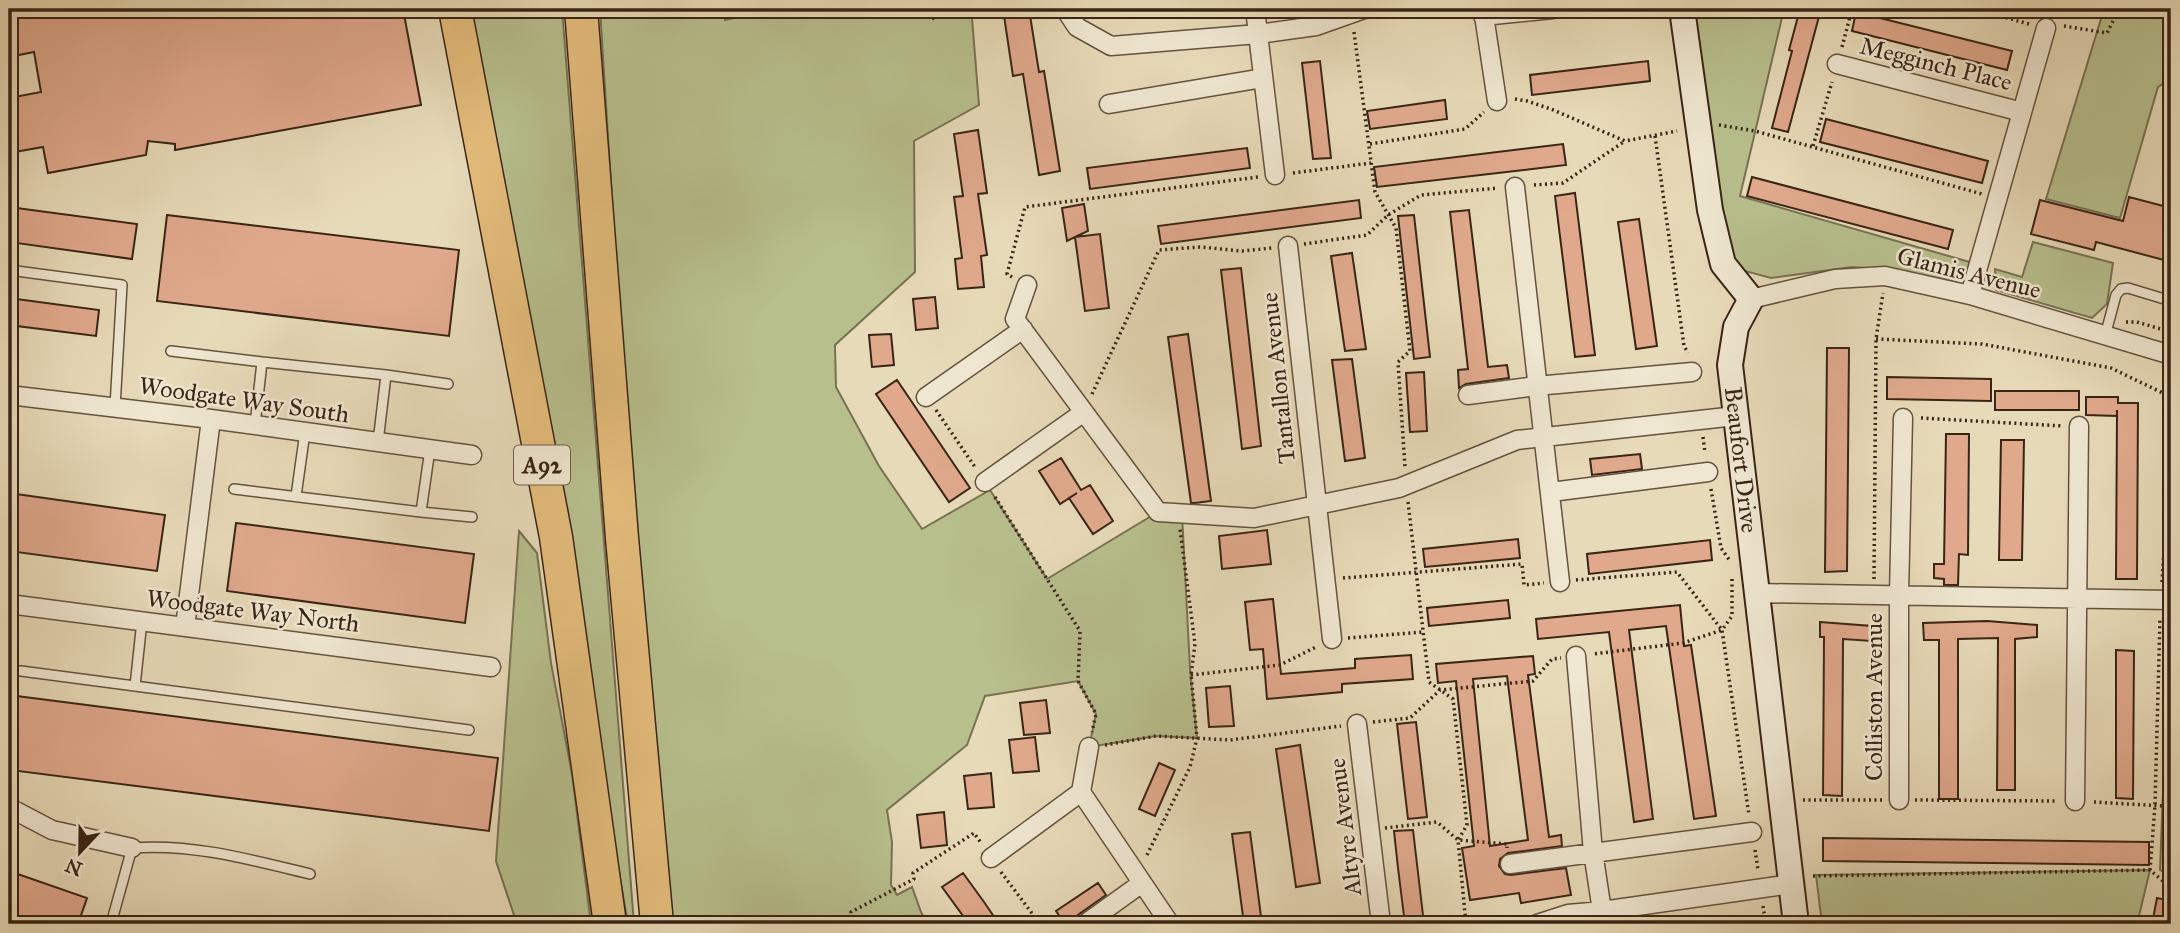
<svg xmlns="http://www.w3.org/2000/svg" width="2180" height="933" font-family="'IM FELL Great Primer',serif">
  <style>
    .green { fill: #b7bf8d; stroke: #787252; stroke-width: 2 }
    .building { fill: #e0a98c; stroke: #3a2416; stroke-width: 2; fill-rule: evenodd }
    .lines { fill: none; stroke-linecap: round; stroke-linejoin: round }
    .lane-casing { stroke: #65523e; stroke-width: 12 }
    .street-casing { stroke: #65523e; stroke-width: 21 }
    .secondary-casing { stroke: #3a2416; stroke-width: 28 }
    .highway-casing { stroke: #3a2416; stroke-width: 35 }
    .path { stroke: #3a2416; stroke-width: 3.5; stroke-dasharray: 2 3.5; stroke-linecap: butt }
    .lane { stroke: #efe7d1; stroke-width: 9 }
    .street { stroke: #efe7d1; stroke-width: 18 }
    .secondary { stroke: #efe7d1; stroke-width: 24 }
    .highway { stroke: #e4bd7c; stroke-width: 32 }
    .labels { text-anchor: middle; stroke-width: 5; stroke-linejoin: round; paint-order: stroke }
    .shield { fill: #efe7d1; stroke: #705e4e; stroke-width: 2 }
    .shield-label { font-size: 23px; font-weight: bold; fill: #3a2416 }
    .street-label { font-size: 24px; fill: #3a2416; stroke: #efe7d1 }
  </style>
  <rect width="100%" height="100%" fill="#e7dab8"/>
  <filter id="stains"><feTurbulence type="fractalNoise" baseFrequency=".00286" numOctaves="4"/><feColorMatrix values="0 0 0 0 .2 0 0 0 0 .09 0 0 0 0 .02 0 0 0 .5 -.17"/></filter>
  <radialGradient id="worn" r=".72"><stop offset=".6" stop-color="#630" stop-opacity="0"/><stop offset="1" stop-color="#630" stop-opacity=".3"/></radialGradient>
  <path class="green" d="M469 9H562L634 924H628Z
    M600 9H724L725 20 777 9H966L972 18 979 105 914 141 915 272 835 345 836 387 879 466 922 529 990 490 1047 579 1158 512 1182 514 1190 669 1197 738 1156 736 1089 747 1096 714 1078 681 985 696 967 745 887 810 892 842 891 885 897 895 912 887 921 912 928 924H668L618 295Z
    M1693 9H1784L1740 196 1973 263 1951 281 1900 271 1852 267 1771 278 1741 270 1728 252Z
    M2104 9H2171V79L2158 87 2120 218 2046 199Z
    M2033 242 2113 263 2107 304 2092 318 1996 290 1995 269 2022 277Z
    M519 531 537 553 551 663 572 774 591 924H517L496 861Z
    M2171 584V876L2160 870Z
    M2150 870 2137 924H1989L1967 920 1965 924H1822L1816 875Z"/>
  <path class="building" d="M9 9H403L421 105 175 150V144L148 141 146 155 48 173 43 147 9 153V98L41 92 34 52 9 57Z
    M1003 9H1029L1039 72 1044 71 1060 171 1039 175 1023 74 1013 76Z
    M1800 9H1821L1788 132 1772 128 1792 51 1789 50Z
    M1856 12 2012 51 2007 70 1852 31Z
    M1320 61 1331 158 1313 159 1302 63Z
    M1648 61 1650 81 1532 95 1530 75Z
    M1445 100 1447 119 1370 129 1367 111Z
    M1826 119 1988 161 1982 183 1820 142Z
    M978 130 987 193 978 194 987 255 981 256 984 287 958 289 955 259 962 258 954 197 963 196 954 134Z
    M1563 144 1566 165 1377 187 1374 167Z
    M1247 148 1250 168 1090 189 1087 168Z
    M1752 177 1953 230 1948 249 1747 196Z
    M1575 193 1595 355 1575 357 1555 196Z
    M2129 197 2171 208V250L2167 249 2164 260 2096 242 2094 250 2031 234 2040 200 2123 221Z
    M1359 200 1361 218 1161 244 1158 226Z
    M1084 204 1088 231 1075 237 1100 234 1109 308 1085 311 1075 237 1067 241 1062 208Z
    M9 207 137 224 132 259 9 242Z
    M1469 210 1488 367 1507 365 1509 378 1466 384 1459 388 1458 370 1468 369 1450 212Z
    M167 215 459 250 449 336 157 301Z
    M1414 215 1430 357 1414 359 1398 216Z
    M1639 219 1657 346 1636 349 1618 222Z
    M1352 253 1366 349 1345 351 1331 256Z
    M1241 268 1261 446 1242 449 1221 270Z
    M935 297 938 328 916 330 913 299Z
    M9 298 99 310 96 336 9 325Z
    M891 334 894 365 872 367 869 335Z
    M1188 334 1211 501 1195 503H1191L1168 337Z
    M1827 348H1849L1847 571 1825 572Z
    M1352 359 1365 458 1345 461 1332 360Z
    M1424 372 1427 431 1410 432 1406 373Z
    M1887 377 1991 379V401L1887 399Z
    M897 380 970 488 949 502 876 394Z
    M1995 391H2079V410H1995Z
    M2086 397H2118V403H2138L2137 579H2116L2117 410V416L2086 415Z
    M1946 434H1969L1968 555 1959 554 1958 585H1944V579L1934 578V564H1944Z
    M2001 440H2024L2022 560H1999Z
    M1640 454 1642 469 1592 475 1590 459Z
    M1061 458 1081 490 1090 485 1113 521 1093 534 1069 498 1077 493 1060 504 1039 471Z
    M9 493 165 515 157 571 9 551Z
    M236 523 474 554 465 623 227 591Z
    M1267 530 1271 564 1222 569 1219 536Z
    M1518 539 1520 558 1425 567 1423 549Z
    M1710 540 1712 560 1589 574 1587 554Z
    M1273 599 1281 674 1355 668V659L1411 655 1413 679 1342 684V692L1267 699 1263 649 1250 650 1245 602Z
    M1508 600 1510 618 1429 626 1427 608Z
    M1680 605 1684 646 1691 645 1716 816 1694 819 1666 626 1629 630 1653 819 1634 822 1609 632 1538 639 1536 619Z
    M1987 621 2037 625V637L2015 639V790H1997L1998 638 1958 639V799H1939V640H1924L1923 623Z
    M1820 622 1872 626V641L1843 639 1842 796 1823 795 1824 637H1820Z
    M2116 650 2134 651 2133 799 2116 798Z
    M1533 656 1535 674 1528 675 1549 837 1561 835 1562 846 1508 853 1500 859 1499 866 1505 874 1511 875 1566 868 1571 895 1521 903 1519 893 1470 900 1462 848 1474 846 1456 681 1438 683 1436 664ZM1507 676 1528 840 1490 846 1473 679Z
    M1230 686 1234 726 1209 727 1206 688Z
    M9 695 498 758 489 831 10 770 14 739H9Z
    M1046 700 1050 733 1024 735 1020 703Z
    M1416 722 1427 817 1408 819 1397 724Z
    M1035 737 1039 771 1013 773 1009 740Z
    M1300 745 1320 883 1296 887 1276 749Z
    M1159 763 1175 770 1155 816 1139 809Z
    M991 773 994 807 968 809 964 776Z
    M944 812 947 845 921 848 917 815Z
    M1413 830 1424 924H1405L1398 868 1394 831Z
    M1250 832 1262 924H1244L1232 834Z
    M1823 838 2149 842V865L1823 861Z
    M9 871 87 898 78 924H9Z
    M963 873 984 902 999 924H969L942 887Z
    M1098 883 1106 895 1078 915 1074 924H1065L1056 911Z
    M2157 898 2171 901V924H2152Z"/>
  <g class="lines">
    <g class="lane-casing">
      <path id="lane" d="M9 270 122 285 115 407
        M2105 336 2116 295 2121 289 2128 288 2171 301
        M171 351 262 362
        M386 375 448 384
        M255 425 262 362 386 375 378 442
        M234 489 421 512 430 449
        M296 496 305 432
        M421 512 472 517
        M21 671 469 730
        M135 686 142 621
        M111 924 132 848C192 843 252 860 310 874"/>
    </g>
    <g class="street-casing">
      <path id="street" d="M1065 9 1077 27 1111 46 1258 34 1316 26 1364 9
        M1255 9 1275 175
        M1483 9 1497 101
        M1483 16 1553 9
        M1837 64 2022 112
        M1109 104 1263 78
        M1515 187 1560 582
        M1288 246 1332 639
        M1027 285 1015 319 1158 512 1254 518 1399 488 1517 440 1736 416
        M1970 295 2046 28
        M1751 299 1835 279 1885 276 1970 295 2171 355
        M9 395 211 419 472 455
        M1468 395 1536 386 1692 372
        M926 397 1023 329
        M985 482 1084 412
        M1551 492 1708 472
        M1756 593 2171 600
        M9 604 491 667
        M185 627 211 419
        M1576 656 1593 852 1604 924
        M1357 724 1381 924
        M1089 747 1081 792 1170 924
        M1899 800V595L1903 418
        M2075 801 2079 426
        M9 804 12 809 52 830 132 848
        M991 858 1081 792
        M1510 864 1752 832
        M1085 924 1142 883
        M1537 924 1568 914 1602 911 1791 884"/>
    </g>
    <g class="secondary-casing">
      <g id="secondary">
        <path id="s1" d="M1682 9 1710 210 1723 264 1751 299 1736 327 1730 365 1796 924"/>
      </g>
    </g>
    <g class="highway-casing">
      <path id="highway" d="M455 9 556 537 610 924
        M581 9 622 538 657 924"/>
    </g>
    <path class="path" d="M1974 9 2029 24
      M932 19 945 9
      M2064 26 2107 33 2119 9
      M1354 32 1375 192 1396 228 1410 351 1398 362 1405 467
      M1842 47 1852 9
      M1515 99 1527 101 1551 109 1625 141 1677 131
      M1719 125 1755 131 1982 194
      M1655 136 1684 346 1688 353
      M1370 144 1465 129 1484 112
      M1813 146 1832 82
      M1293 173 1371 163
      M1534 185 1563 183 1625 141
      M1304 244 1367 235 1388 215 1421 195 1498 188
      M1012 277 1007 274 1025 207 1258 177
      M2126 322H2137L2171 332
      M1876 339 1982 344 2111 368 2171 397
      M1092 394 1159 250 1200 247 1242 251 1272 248
      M936 410 975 467
      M1921 418 2063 426
      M1703 437 1705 453
      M1711 489 1721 548 1730 561
      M995 497 1080 631 1078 681 1096 714 1092 732
      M1408 502 1429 682 1453 699 1467 825 1458 840 1466 924
      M1343 578 1522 564 1524 585 1544 583
      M1732 579V616L1722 630 1749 815
      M1874 579 1876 339 1883 293
      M1576 580 1677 572 1722 630 1683 643 1593 654
      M2162 582 2171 438
      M1348 638 1423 632
      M1191 675 1280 665 1318 646
      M1373 722 1410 718 1440 690 1533 681 1552 659 1561 658
      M1105 745 1156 736 1230 740 1341 726
      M1803 800H1883
      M1915 800 2058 801
      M2094 802 2163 806 2171 809
      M1385 828 1437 822 1458 840 1507 844V848
      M1755 850 1758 870
      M1147 855 1190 767 1197 738 1191 675 1195 644 1180 529
      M2150 870 2155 805 2160 618
      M1001 872 1040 924
      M1813 876 2150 870 2171 888
      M1763 906 1766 924
      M852 924 851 912 914 879 913 873 974 833 981 843"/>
    <use href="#lane" class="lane"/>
    <use href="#street" class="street"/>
    <use href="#secondary" class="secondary"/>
    <use href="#highway" class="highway"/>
  </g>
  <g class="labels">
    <rect class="shield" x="514" y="445.5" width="56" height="39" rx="5"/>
    <g class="shield-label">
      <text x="542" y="473">A92</text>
    </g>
    <g class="street-label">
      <text transform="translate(1936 64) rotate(14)" y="8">Megginch Place</text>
      <text transform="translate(1969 273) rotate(14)" y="8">Glamis Avenue</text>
      <text transform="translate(1278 378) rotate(-96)" y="8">Tantallon Avenue</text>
      <text transform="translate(244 400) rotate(8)" y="8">Woodgate Way South</text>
      <text dy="8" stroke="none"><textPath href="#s1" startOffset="469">Beaufort Drive</textPath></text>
      <text transform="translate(253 611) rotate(7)" y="8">Woodgate Way North</text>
      <text transform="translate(1874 697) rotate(-90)" y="8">Colliston Avenue</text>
      <text transform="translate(1345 827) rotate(-97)" y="8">Altyre Avenue</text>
    </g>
  </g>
  <rect width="2180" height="933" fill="none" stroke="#e7dab8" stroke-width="35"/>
  <rect x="10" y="10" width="2159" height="912" fill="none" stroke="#3a2416" stroke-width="3.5"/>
  <rect x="18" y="18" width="2145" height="898" fill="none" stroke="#3a2416" stroke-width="2"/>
  <g transform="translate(80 852) rotate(202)" stroke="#efe7d1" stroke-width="5" paint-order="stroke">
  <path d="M0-5L12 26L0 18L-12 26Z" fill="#3a2416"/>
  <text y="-10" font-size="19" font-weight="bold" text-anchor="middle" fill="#3a2416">N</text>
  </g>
  <rect width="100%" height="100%" filter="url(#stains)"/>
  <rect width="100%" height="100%" fill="url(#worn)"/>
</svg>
